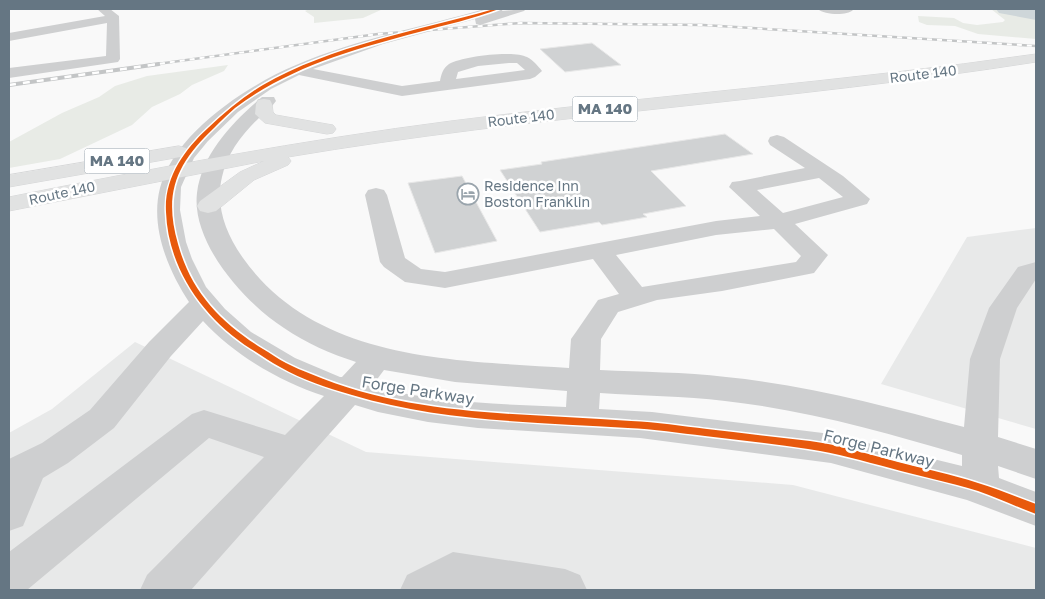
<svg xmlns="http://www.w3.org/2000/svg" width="1045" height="599" font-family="'Golos Text',sans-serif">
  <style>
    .built { fill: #e8e9e9 }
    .green { fill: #e8ebe6 }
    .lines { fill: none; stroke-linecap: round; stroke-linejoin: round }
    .river { fill: #ced6d9; fill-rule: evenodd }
    .building { fill: #d0d2d3; stroke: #e8e8e8 }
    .major-casing { stroke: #d5d6d7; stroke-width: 1 }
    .minor { fill: #cecfd0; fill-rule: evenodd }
    .major { fill: #e1e2e2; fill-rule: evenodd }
    .rail-far1-casing { stroke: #c3c5c6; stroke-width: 2.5 }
    .rail-casing { stroke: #c3c5c6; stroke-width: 4 }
    .rail-far1 { stroke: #fff; stroke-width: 2; stroke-dasharray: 5; stroke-linecap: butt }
    .rail { stroke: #fff; stroke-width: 2.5; stroke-dasharray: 7; stroke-linecap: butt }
    .cycleway-casing { stroke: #fff; stroke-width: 3 }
    .cycleway { fill: #e8590c; fill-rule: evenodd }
    .labels { text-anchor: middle; stroke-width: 5; stroke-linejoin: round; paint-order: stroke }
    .far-street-label { font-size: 14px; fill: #657683; stroke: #fff }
    .far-poi-label { font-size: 14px; fill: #657683; stroke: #fff; text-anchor: start }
    .shield { fill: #fff; stroke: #939fa8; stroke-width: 1 }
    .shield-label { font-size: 15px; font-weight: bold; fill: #657683 }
    .street-label { font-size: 16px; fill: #657683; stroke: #fff }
  </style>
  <rect width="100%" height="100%" fill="#f9f9f9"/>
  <path class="built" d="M1036 228V429L881 384 967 237Z
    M135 342 366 452 793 485 1036 548V590H9V433L52 409Z"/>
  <path class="green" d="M309 9H383L363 18 314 23V17L305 11Z
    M991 9H1010L1036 14V39L978 34 955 26 927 25 919 22 918 16 954 18 963 23 977 25 1003 22 1005 20Z
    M228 65 224 71 192 85 180 94 152 107 132 125 60 159 9 168V142L62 113 99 97 115 86 147 76Z"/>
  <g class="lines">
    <path class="river" d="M996 9H1036V20L999 13Z"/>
  </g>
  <path class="building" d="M592 43 621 65 565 72 540 49Z
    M725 134 753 154 651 171 686 206 643 214 647 217 602 225 599 222 540 232 500 170 542 164 541 162Z
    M462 176 497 241 435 253 408 183Z"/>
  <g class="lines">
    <g class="major-casing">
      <path id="major" d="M1036 54V62C788 101 536 115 288 157L291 161 288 165 254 180 216 211 208 213 200 211 197 206 200 201 240 172 264 161 9 211V197C155 168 303 140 451 121 646 96 842 82 1036 54Z
        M264 99 270 100 272 104 273 112 276 115 327 124 333 125 336 129 333 133 327 134 265 123 255 114 256 104 258 100Z
        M179 146 186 148 189 152 186 156 9 187V175Z"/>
    </g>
    <path class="minor" d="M97 9H110L119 16 120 59 118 62 9 78V68L106 56 107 23 9 41V33L105 16Z
      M485 9H503L502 11 526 9 524 11 480 25 476 24 475 19 383 44 313 69 402 86 440 81C441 75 443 68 449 64 463 56 513 50 527 57 533 60 538 66 542 71L535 77 530 79 402 96 299 75 271 89 238 112 208 141 194 158 181 187 180 210 186 242 192 259 206 287 225 309 251 332 295 358 340 377H342L356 362C331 354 306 343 284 328 245 303 191 243 197 193 202 153 233 122 262 97H274L276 101C272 107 266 112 260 117 243 133 227 153 222 177 215 206 226 234 243 258 317 362 455 360 569 368L571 339 576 332 598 300 619 294 593 259 445 288 405 282 384 267 380 262 365 195 368 190 376 188 384 190 387 195 405 258 421 269 445 272 716 221 760 216 729 187 732 182 740 181 805 168 770 145 768 141 770 137 777 135 784 137 843 176 870 199 867 204 795 224 828 255 814 273 722 291 657 300 618 312 601 339 600 370C642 372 684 372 726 377 807 385 886 406 964 427L970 359 989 308 1018 267 1036 262V279L1017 308 1000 359 998 437 1036 449V479L998 466 999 478 1036 492V526L967 500 831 463 640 438 478 428 428 422 378 412 355 405 191 590H140L147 575 264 457 209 438 27 590H9V552L192 414 204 410 285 435 324 396C281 382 234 355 203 321L171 356 114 428 68 463 43 478 23 526 9 531V459L42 443 90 410 149 342 189 302C168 270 150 227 160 188 174 133 248 85 296 65 357 39 422 27 485 9ZM509 63H517L525 70 456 79 458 72 478 66ZM819 178 843 197 783 213 757 190ZM774 229 801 256 796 262 642 287 616 255 716 235ZM384 370 455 382 567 391 566 407C502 404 434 403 372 386ZM600 393C641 396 684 396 725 401 806 410 884 432 962 455V466L831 434 652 412 599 409Z
      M818 9H852L853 10C847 16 824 15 818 9Z
      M453 552 565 569 580 575 587 590H400L407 575Z"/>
    <use href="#major" class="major"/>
    <g class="rail-far1-casing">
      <path id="rail-far1" d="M150 65 378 34 521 23 703 25 1036 46"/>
    </g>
    <g class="rail-casing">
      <path id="rail" d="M9 85 159 64"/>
    </g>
    <use href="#rail-far1" class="rail-far1"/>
    <use href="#rail" class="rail"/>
    <g class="cycleway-casing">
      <path id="cycleway" d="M494 9H499C473 19 445 25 419 32 355 49 289 67 235 108 228 114 221 121 215 127 177 163 163 192 178 244 191 292 221 323 263 349 270 353 278 359 286 363 294 367 303 371 311 374 412 417 524 413 631 421 657 422 682 426 707 429 741 433 776 437 810 441 840 445 868 454 898 462 924 469 951 474 978 483 998 489 1017 497 1036 504V514C1017 507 998 498 978 491 949 482 919 476 890 468 863 461 837 453 808 449 774 444 739 440 705 436 679 433 654 429 628 428 535 422 442 422 352 395 327 388 303 380 280 367 270 362 261 355 251 349 204 319 168 269 166 212 164 178 184 150 208 128 225 112 243 97 263 85 330 46 420 30 494 9Z"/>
    </g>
    <use href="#cycleway" class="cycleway"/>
  </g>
  <defs>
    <g id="hotel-ring" transform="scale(1.125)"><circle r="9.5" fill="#fff" stroke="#99a4ac" stroke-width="1.5"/><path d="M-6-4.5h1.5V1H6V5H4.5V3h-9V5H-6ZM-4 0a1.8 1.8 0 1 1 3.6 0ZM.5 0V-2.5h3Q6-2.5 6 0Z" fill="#99a4ac"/></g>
  </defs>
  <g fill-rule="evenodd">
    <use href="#hotel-ring" x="468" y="194"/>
  </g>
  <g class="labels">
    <g class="far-street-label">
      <text transform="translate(923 74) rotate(-7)" y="5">Route 140</text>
      <text transform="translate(521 118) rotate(-7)" y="5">Route 140</text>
      <text transform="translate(62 193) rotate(-12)" y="5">Route 140</text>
    </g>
    <g class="far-poi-label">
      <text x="484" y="191">Residence Inn<tspan x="484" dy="16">Boston Franklin</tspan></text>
    </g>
    <g class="shield">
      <rect x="572.5" y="96.5" width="65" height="25" rx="4"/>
      <rect x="84.5" y="148.5" width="65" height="25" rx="4"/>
    </g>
    <g class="shield-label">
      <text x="605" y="114">MA 140</text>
      <text x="117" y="166">MA 140</text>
    </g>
    <g class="street-label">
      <text transform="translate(418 390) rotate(9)" y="6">Forge Parkway</text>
      <text transform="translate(879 448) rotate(14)" y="6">Forge Parkway</text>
    </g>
  </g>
  <rect width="1045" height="599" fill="none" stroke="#657683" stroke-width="20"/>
</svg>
